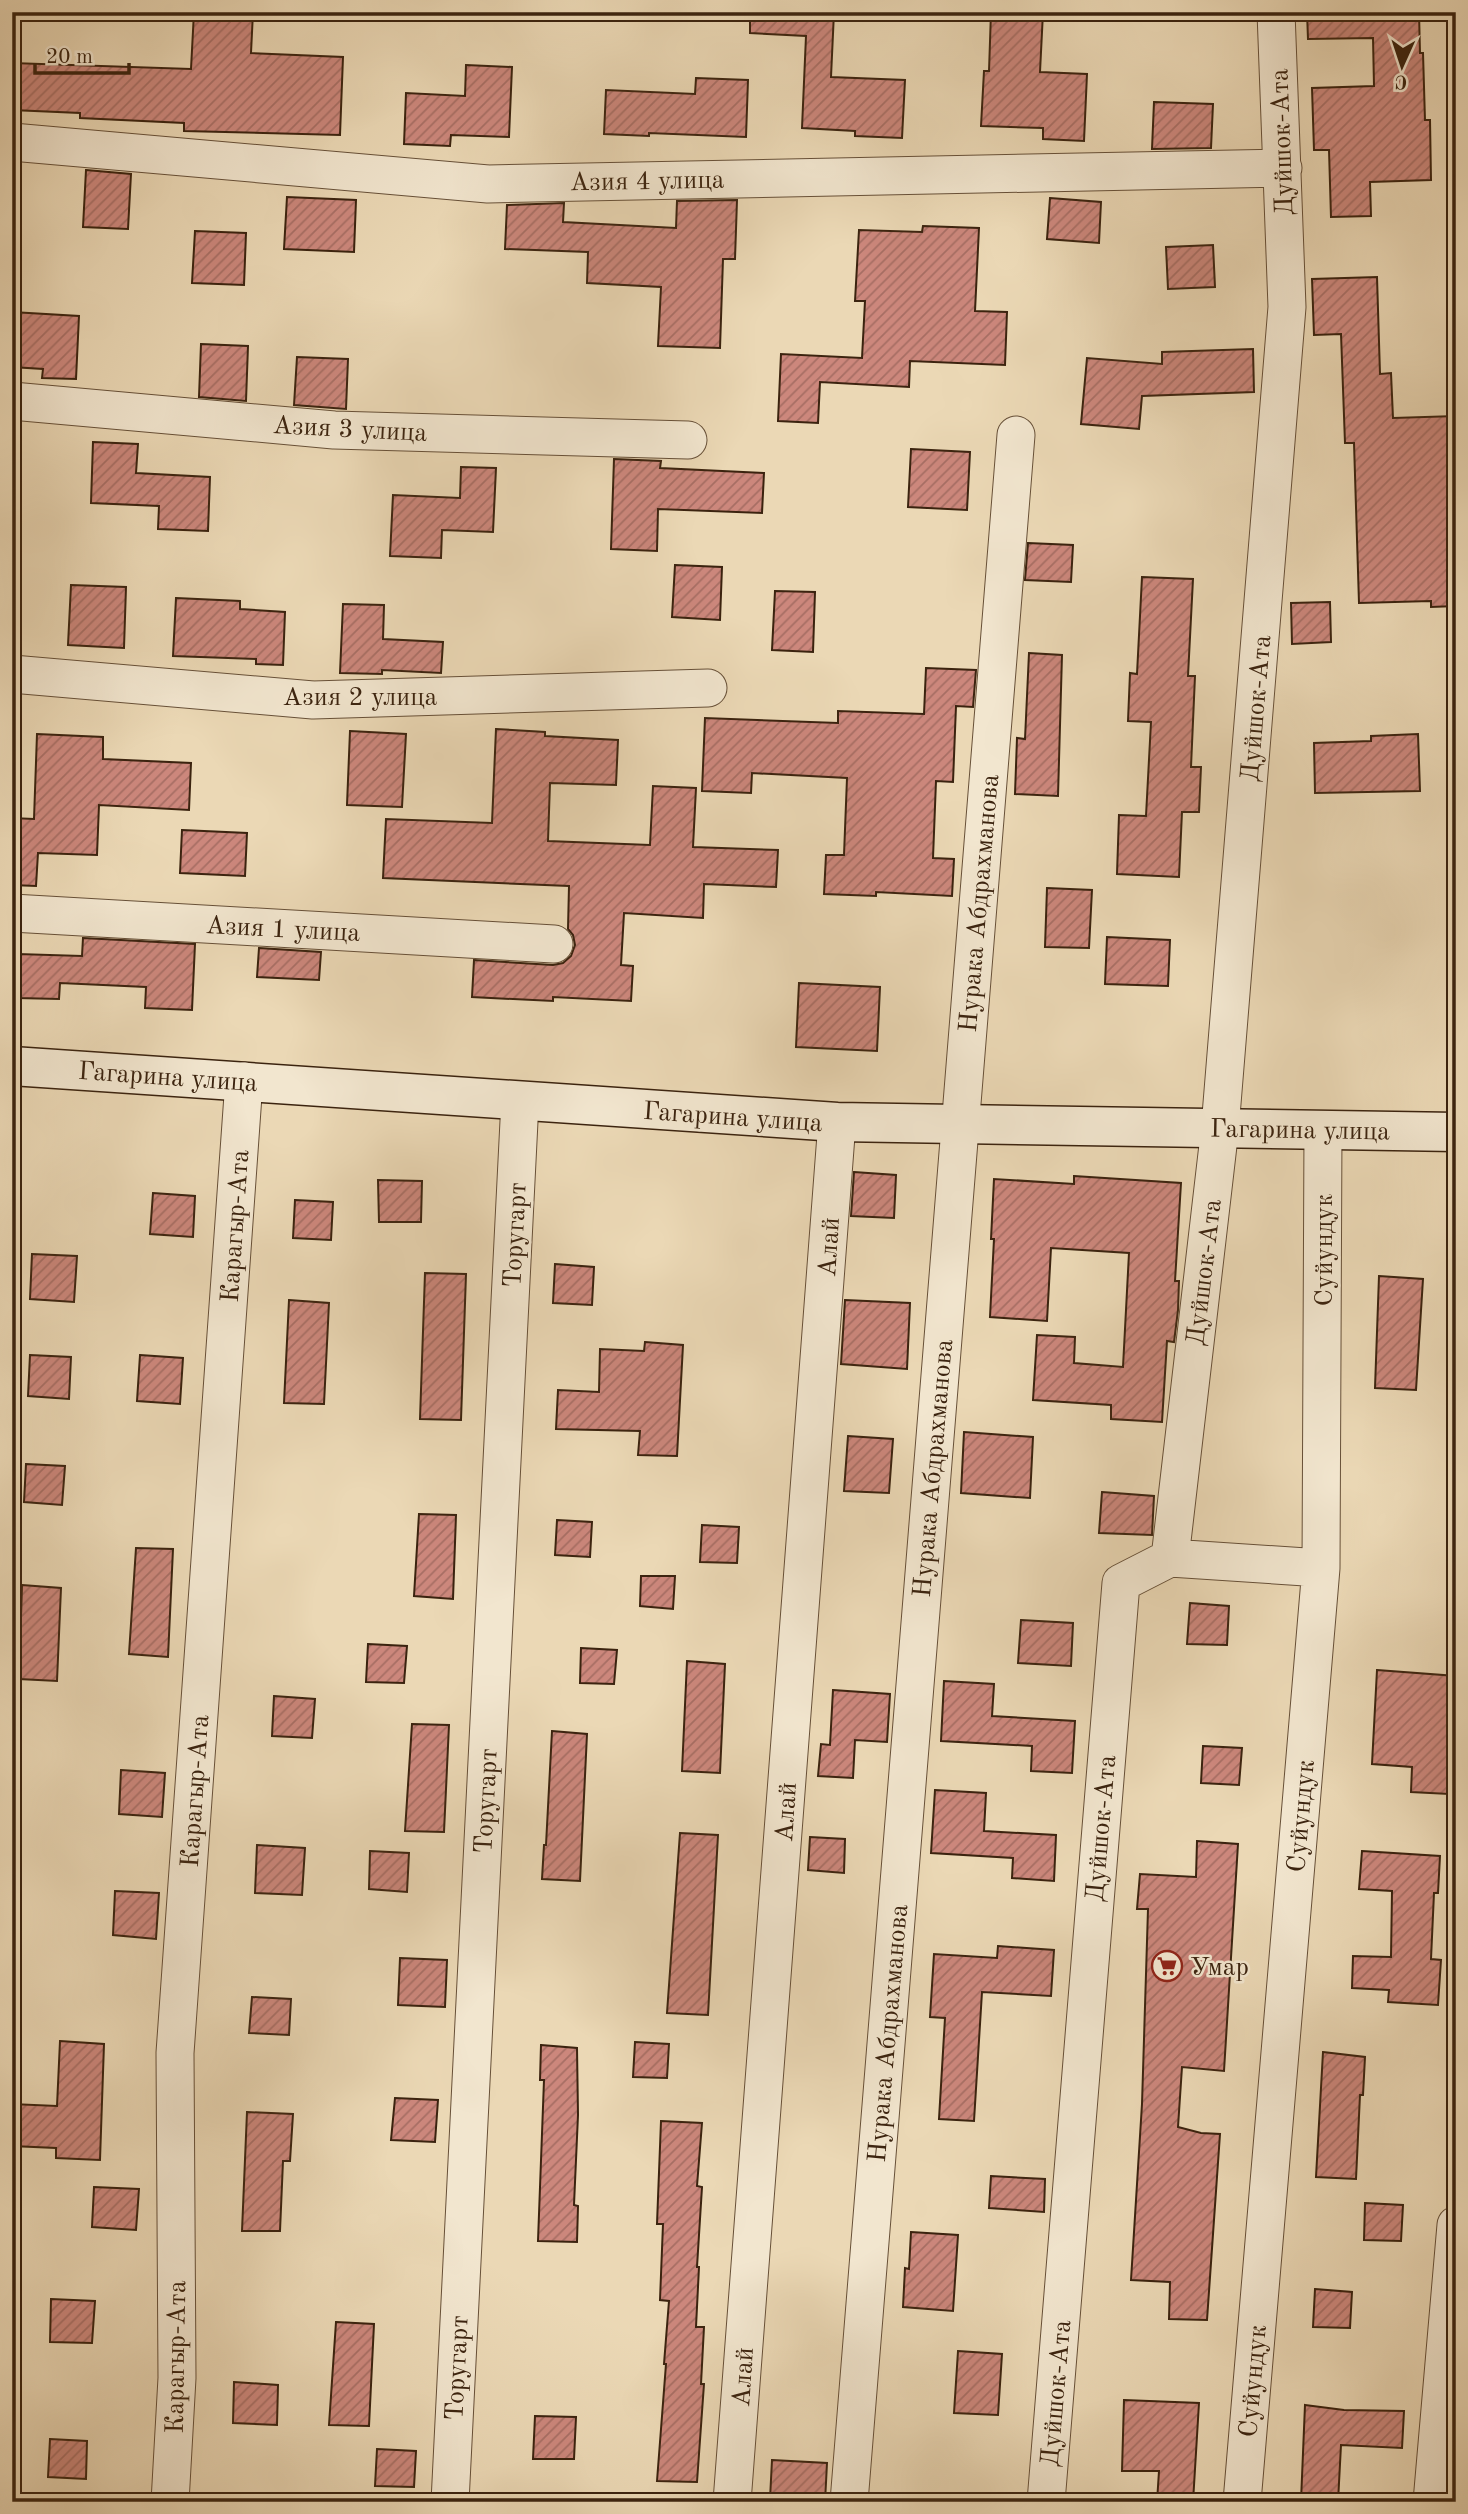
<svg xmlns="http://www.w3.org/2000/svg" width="1468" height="2514" font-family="'Old Standard TT',serif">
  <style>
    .building { fill: url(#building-hatch); stroke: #3b230f; stroke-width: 2 }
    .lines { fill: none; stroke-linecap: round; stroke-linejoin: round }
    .minor-casing { stroke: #675038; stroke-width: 39 }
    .secondary-casing { stroke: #3b230f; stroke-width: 41 }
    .minor { stroke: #f2e6cf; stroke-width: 37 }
    .secondary { stroke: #f2e6cf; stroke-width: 38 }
    .labels { text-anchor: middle; stroke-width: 5; stroke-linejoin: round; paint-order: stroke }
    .street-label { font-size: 26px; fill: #3b230f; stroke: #f2e6cf }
    .poi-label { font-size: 26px; fill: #3b230f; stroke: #f2e6cf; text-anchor: start }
  </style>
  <defs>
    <pattern id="building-hatch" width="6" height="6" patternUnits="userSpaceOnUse" patternTransform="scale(1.75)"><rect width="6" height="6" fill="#cc877c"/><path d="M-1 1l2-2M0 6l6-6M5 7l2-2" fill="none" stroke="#a76e64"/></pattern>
  </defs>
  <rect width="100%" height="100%" fill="#ebd8b5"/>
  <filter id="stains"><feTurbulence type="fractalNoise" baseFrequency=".00286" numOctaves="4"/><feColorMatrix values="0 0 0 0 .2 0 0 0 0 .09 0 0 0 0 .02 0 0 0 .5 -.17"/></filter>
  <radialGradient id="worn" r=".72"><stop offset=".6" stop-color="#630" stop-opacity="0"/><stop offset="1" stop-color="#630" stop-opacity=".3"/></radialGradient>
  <path class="building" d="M194 12H253L251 53 343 57 340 135 184 131V123L80 118V113L12 110V63L191 69Z
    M750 12H834L831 77 905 80 902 138 855 136V131L802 128 806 36 750 33Z
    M991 12H1043L1040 72 1087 74 1084 141 1043 139V128L981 126 984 71H989Z
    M1307 12H1419L1420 53H1423L1425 120H1430L1431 180 1370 182 1371 216 1331 217 1329 150H1314L1312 88 1374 86 1373 38 1308 39Z
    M466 65 512 67 509 137 451 135 450 146 404 144 406 93 465 96Z
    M696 78 748 80 746 137 649 133V136L604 134 606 90 695 94Z
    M1154 102 1213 104 1211 148 1152 149Z
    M86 170 131 174 128 229 83 227Z
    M287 197 356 200 354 252 284 249Z
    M1050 198 1101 202 1099 243 1047 239Z
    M737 200 735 259H723L720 348 658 346 661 287 587 283 588 252 505 249 507 205 564 203 563 222 676 228 677 201Z
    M923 226 979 228 975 311 1007 312 1005 365 910 361 909 387 820 382 818 423 778 421 781 354 862 358 865 301H855L859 230 922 232Z
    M195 231 246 233 244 285 192 283Z
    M1213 245 1215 287 1168 289 1166 247Z
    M1377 277 1380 374 1391 373 1393 418 1456 416V606L1431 607V601L1359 603 1354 443H1345L1341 334 1314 335 1312 279Z
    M12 312 79 316 76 379 42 378 43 369 12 367Z
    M201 344 248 346 246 401 199 397Z
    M1253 349 1254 392 1142 396 1139 429 1081 424 1087 358 1162 364V352Z
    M297 357 348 359 346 409 294 405Z
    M93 442 138 444 136 473 210 477 208 531 158 529 159 506 91 503Z
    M911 449 970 452 967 510 908 507Z
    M614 459 661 461 660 468 764 473 762 513 658 509 657 551 611 549Z
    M461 467 496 468 493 532 442 530 441 558 390 556 393 495 460 498Z
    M1028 543 1073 545 1071 582 1025 580Z
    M675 565 722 567 720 620 672 617Z
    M1142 577 1193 579 1188 676H1195L1191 767H1201L1199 812H1182L1179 877 1117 874 1119 815 1146 816 1151 722 1128 721 1130 673 1137 674Z
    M71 585 126 587 124 648 68 645Z
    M775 591 815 592 813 652 772 650Z
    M176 598 240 601V609L285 612 283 665 256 664V659L173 656Z
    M1330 602 1331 642 1292 644 1291 603Z
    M343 604 384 605 383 639 443 642 441 673 382 670V674L340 673Z
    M1029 653 1062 655 1058 796 1015 794 1017 738 1025 739Z
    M926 668 976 670 973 707 956 706 953 782 936 781 933 858 954 859 952 896 876 892V896L824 894 826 855H844L847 778 752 773 751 793 702 791 705 718 838 723V711L924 714Z
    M496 729 545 732V736L618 740 616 785 550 783 548 841 650 845 653 786 696 788 693 847 778 850 776 887 704 884 703 918 624 913 621 965 633 966 631 1001 553 997V1001L472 997 474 960 553 965 563 963 571 956 575 945 573 935 568 929 569 886 383 878 386 819 492 823Z
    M350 731 406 734 402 807 347 805Z
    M37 734 103 737V759L191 763 189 810 99 805 97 855 38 853 36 886 12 885V818L34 819Z
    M1418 734 1420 791 1315 793 1314 743 1371 741V736Z
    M182 830 247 833 245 876 180 873Z
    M1047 888 1092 890 1089 948 1045 947Z
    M1107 937 1170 940 1168 986 1105 984Z
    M83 938 195 944 192 1010 145 1008 146 987 60 983 59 999 17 998 18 954 82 956Z
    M259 948 321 952 319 980 257 977Z
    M799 983 880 987 877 1051 796 1047Z
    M854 1172 896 1175 894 1218 851 1216Z
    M1074 1176 1181 1183 1175 1281H1179L1178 1310 1174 1342 1167 1341 1162 1422 1111 1419V1405L1033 1400 1037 1335 1075 1337 1074 1363 1123 1367 1129 1253 1051 1248 1047 1321 990 1317 994 1239H991L994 1179 1074 1184Z
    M378 1180 422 1181 421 1222H379Z
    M153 1193 195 1196 193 1237 150 1234Z
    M295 1200 333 1202 331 1240 293 1238Z
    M32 1254 77 1256 74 1302 30 1299Z
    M555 1264 594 1267 592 1305 553 1303Z
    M425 1273 466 1274 461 1420 420 1419Z
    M1379 1276 1423 1279 1416 1390 1375 1388Z
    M289 1300 329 1303 324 1404 284 1403Z
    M845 1300 910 1303 907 1369 841 1364Z
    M645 1342 683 1345 677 1456 638 1455 640 1431 556 1429 558 1390 599 1392 600 1349 644 1351Z
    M30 1355 71 1357 69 1399 28 1396Z
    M140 1355 183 1358 180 1404 137 1401Z
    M964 1432 1033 1437 1030 1498 961 1493Z
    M848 1436 893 1439 889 1493 844 1491Z
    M26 1464 65 1466 62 1505 24 1502Z
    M1102 1492 1154 1496 1152 1535 1099 1533Z
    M419 1514 456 1515 453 1599 414 1596Z
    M557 1520 592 1522 590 1557 555 1555Z
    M702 1525 739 1527 737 1563 700 1562Z
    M136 1548 173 1549 168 1657 129 1654Z
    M641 1576H675L673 1609 640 1606Z
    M22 1585 61 1588 57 1681 19 1679Z
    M1190 1603 1229 1606 1227 1645 1187 1644Z
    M1021 1620 1073 1623 1071 1666 1018 1663Z
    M368 1644 407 1646 404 1683 366 1682Z
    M581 1648 617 1650 614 1684 580 1683Z
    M687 1661 725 1664 720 1773 682 1771Z
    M1377 1670 1456 1676 1449 1794 1411 1792 1412 1767 1372 1764Z
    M944 1681 994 1684 992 1716 1075 1721 1072 1773 1031 1771 1032 1746 941 1741Z
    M833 1690 890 1694 887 1742 855 1740 853 1778 818 1776 821 1744 830 1745Z
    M274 1696 315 1699 312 1738 272 1736Z
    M412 1724 449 1725 444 1832 405 1831Z
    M552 1731 587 1734 580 1881 542 1879 544 1845H546Z
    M1203 1746 1242 1748 1239 1785 1201 1783Z
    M121 1770 165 1773 162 1817 119 1814Z
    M935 1790 986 1793 984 1831 1056 1835 1054 1881 1012 1878 1013 1858 931 1853Z
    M680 1833 718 1835 708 2015 667 2013Z
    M810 1837 845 1839 844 1873 808 1870Z
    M1197 1841 1238 1844 1224 2071 1182 2067 1178 2127 1201 2133 1220 2134 1207 2320 1169 2319 1170 2282 1131 2280 1142 2104 1148 1909H1137L1140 1874 1196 1877Z
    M257 1845 305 1848 302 1895 255 1893Z
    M370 1851 409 1853 407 1892 369 1889Z
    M1362 1851 1440 1856 1438 1893H1434L1431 1959 1441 1960 1438 2005 1388 2002 1389 1990 1352 1988 1353 1956 1391 1957 1392 1891 1359 1889Z
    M115 1891 159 1893 156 1939 113 1935Z
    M998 1946 1054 1950 1051 1996 982 1992 974 2121 939 2119 945 2018 930 2017 934 1954 997 1958Z
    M400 1958 447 1960 445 2007 398 2005Z
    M252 1997 291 1999 289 2035 249 2033Z
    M60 2041 104 2044 100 2160 56 2158V2148L12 2146V2104L57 2106Z
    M635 2042 669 2044 667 2078 633 2077Z
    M541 2045 577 2048 578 2115 574 2205 578 2206 577 2242 538 2241 544 2080H540Z
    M1323 2052 1365 2057 1363 2095H1360L1356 2179 1316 2177Z
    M395 2098 438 2100 435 2142 391 2140Z
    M247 2112 293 2114 290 2161H283L280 2231H242Z
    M661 2121 702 2123 697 2186 702 2187 697 2267H699L696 2327H704L701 2384H704L697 2482 657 2481 666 2364H664L669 2301 660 2300 663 2224H657Z
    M991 2176 1045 2179 1044 2212 989 2208Z
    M94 2187 139 2189 136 2230 92 2227Z
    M1365 2203 1403 2205 1401 2241 1364 2240Z
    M911 2232 958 2235 953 2311 903 2307 905 2268 909 2269Z
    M1315 2289 1352 2292 1350 2328 1313 2327Z
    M51 2299 95 2301 92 2343 50 2342Z
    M336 2322 374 2324 369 2426 329 2425Z
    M958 2351 1002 2354 998 2415 954 2413Z
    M234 2382 278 2385 277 2425 233 2423Z
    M1124 2400 1199 2403 1193 2502H1157L1159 2471H1122Z
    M1305 2405 1344 2410 1404 2411 1402 2448 1341 2445 1338 2502 1301 2501Z
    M535 2416 576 2417 574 2459H533Z
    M50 2439 87 2441 86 2479 48 2477Z
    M377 2449 416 2451 414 2487 375 2486Z
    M772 2460 827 2463 825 2502 770 2499Z"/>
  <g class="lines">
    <g class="minor-casing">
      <path id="minor" d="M12 142 488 184 1283 168
        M12 401 334 430 688 440
        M12 674 313 700 708 688
        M12 913 554 944
        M1170 1558 1321 1568
        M170 2502 177 2378 175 2053 244 1081
        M450 2502 520 1101
        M732 2502 837 1122
        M849 2502 1016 435
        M1046 2502 1121 1583 1170 1558 1220 1128 1287 307 1276 12
        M1242 2502 1321 1568 1323 1130
        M1432 2502 1456 2225"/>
    </g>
    <g class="secondary-casing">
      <path id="secondary" d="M12 1066 837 1122 1456 1132"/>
    </g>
    <use href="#minor" class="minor"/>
    <use href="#secondary" class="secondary"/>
  </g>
  <defs>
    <g id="supermarket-ring" transform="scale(1.575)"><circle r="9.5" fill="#f2e6cf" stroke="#8f2418" stroke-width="1.5"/><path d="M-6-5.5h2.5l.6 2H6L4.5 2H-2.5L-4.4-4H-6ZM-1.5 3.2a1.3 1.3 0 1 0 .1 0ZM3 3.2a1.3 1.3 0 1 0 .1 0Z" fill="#8f2418"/></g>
  </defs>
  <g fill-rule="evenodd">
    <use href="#supermarket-ring" x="1167" y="1966"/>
  </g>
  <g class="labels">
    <g class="street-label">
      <text transform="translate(1281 142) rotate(-92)" y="9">Дуйшок-Ата</text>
      <text transform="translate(647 180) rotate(-1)" y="9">Азия 4 улица</text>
      <text transform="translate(350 428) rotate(3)" y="9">Азия 3 улица</text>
      <text x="360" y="705">Азия 2 улица</text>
      <text transform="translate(1255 708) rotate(-85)" y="9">Дуйшок-Ата</text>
      <text transform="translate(978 903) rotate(-85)" y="9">Нурака Абдрахманова</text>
      <text transform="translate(283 928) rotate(3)" y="9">Азия 1 улица</text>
      <text transform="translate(168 1076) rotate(4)" y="9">Гагарина улица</text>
      <text transform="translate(733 1116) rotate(4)" y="9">Гагарина улица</text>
      <text transform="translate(1300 1129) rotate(1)" y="9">Гагарина улица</text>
      <text transform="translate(234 1226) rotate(-86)" y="9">Карагыр-Ата</text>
      <text transform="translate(514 1235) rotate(-87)" y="9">Торугарт</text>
      <text transform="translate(828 1247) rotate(-86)" y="9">Алай</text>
      <text transform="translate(1323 1250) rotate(-90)" y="9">Суйундук</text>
      <text transform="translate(1203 1272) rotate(-83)" y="9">Дуйшок-Ата</text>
      <text transform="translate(932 1468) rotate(-85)" y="9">Нурака Абдрахманова</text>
      <text transform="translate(194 1791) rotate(-86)" y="9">Карагыр-Ата</text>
      <text transform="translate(485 1801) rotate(-87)" y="9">Торугарт</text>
      <text transform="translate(785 1812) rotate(-86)" y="9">Алай</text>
      <text transform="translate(1300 1816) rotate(-85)" y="9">Суйундук</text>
      <text transform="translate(1100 1828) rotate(-85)" y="9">Дуйшок-Ата</text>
      <text transform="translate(887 2033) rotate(-85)" y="9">Нурака Абдрахманова</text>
      <text transform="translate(175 2357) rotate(-89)" y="9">Карагыр-Ата</text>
      <text transform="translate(456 2368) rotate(-87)" y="9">Торугарт</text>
      <text transform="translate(742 2377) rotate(-86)" y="9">Алай</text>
      <text transform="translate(1252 2381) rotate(-85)" y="9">Суйундук</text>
      <text transform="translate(1055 2393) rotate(-85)" y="9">Дуйшок-Ата</text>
    </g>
    <g class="poi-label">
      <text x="1190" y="1975">Умар</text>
    </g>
  </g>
  <rect width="1468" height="2514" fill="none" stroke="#ebd8b5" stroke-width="42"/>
  <rect x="14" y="14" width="1440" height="2486" fill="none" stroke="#3b230f" stroke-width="3.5"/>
  <rect x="21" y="21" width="1426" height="2472" fill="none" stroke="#3b230f" stroke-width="2"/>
  <g transform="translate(1402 66) rotate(183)" stroke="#f2e6cf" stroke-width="5" paint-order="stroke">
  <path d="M0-5L12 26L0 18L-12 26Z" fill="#3b230f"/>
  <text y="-10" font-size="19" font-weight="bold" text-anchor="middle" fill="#3b230f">С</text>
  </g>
  <path d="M35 63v10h94v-10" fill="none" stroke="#3b230f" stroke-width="3.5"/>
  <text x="46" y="63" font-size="21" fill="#3b230f" stroke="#f2e6cf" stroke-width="5" paint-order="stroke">20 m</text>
  <rect width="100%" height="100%" filter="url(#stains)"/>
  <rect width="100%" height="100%" fill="url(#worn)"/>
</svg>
